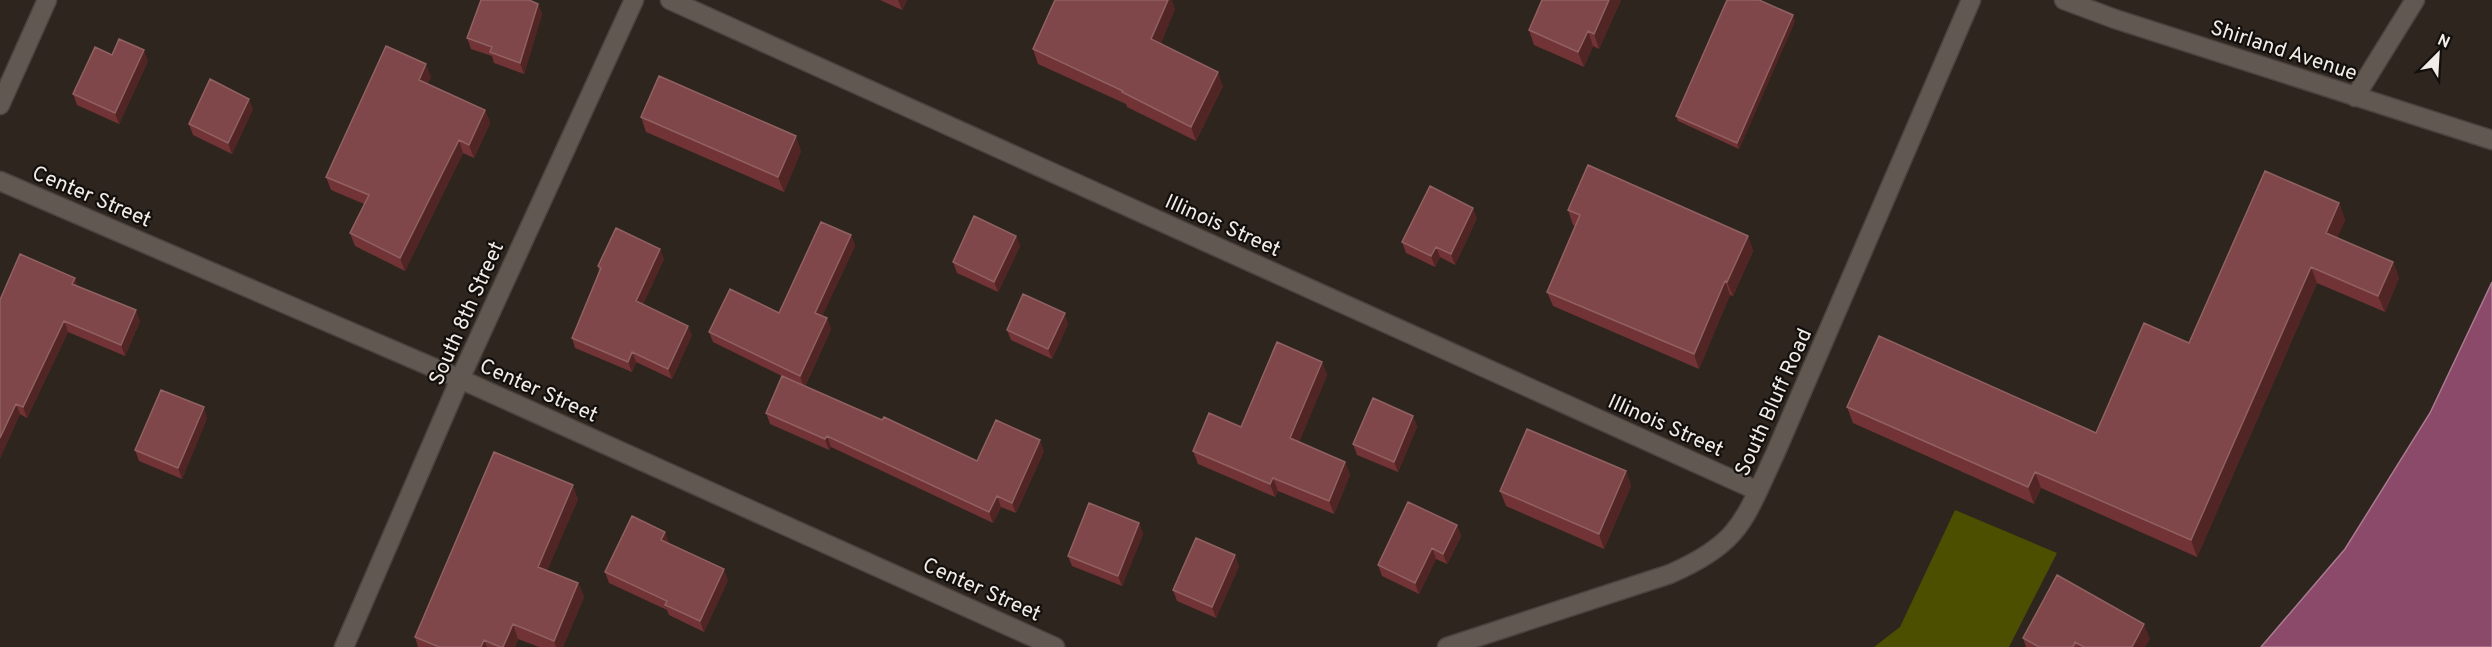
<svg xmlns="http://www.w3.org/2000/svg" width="2492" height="647" font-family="Overpass,sans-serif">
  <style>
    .green { fill: #4c4e00 }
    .water { fill: #8b4a6a; stroke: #aa7b90; stroke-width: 1.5 }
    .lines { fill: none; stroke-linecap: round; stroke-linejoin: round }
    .minor-casing { stroke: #4b433f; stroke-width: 21 }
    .minor { stroke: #625852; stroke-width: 18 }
    .wall { fill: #713335 }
    .shaded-wall { fill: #502524 }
    .building { fill: #7f4749; stroke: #916162; stroke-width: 1.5 }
    .labels { text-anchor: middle; stroke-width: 4.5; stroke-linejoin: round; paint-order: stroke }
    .street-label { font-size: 21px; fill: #f2ece8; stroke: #130f0c }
  </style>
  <rect width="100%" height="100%" fill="#2e251f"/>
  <path class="green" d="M1955 510 2057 553 2009 647H1874L1900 627Z"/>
  <path class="water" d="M2492 282V647H2261L2345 549 2430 413Z"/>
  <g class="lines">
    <g class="minor-casing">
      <path id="minor" d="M670 0 1758 491
        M2064 0 2115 19 2492 140
        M2355 97 2415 0
        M0 105 47 0
        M0 181 460 379 1055 647
        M344 647 460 379 634 0
        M1447 647 1670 574C1741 543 1744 520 1775 454L1971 0"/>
    </g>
    <use href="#minor" class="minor"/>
  </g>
  <path class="wall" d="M880 0H907L902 10Z
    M1542 0H1621L1599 49 1593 46 1584 67 1534 45 1529 30Z
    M538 4 542 14 524 74 494 63 492 56 471 49 467 38Z
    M1175 9 1161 43 1223 86 1196 141 1127 107 1126 104 1038 64 1033 49Z
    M1795 21 1739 149 1678 121 1676 116Z
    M112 55 148 61 119 124 77 105 73 94Z
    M431 77 427 84 485 110 490 123 474 158 463 153 405 271 355 246 350 233 364 204 331 190 326 177Z
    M253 109 232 154 193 135 189 124Z
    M641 117 801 151 784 192 646 132Z
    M2339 203 2345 220 2337 238 2393 262 2399 278 2385 312 2317 283 2197 557 2041 488 2034 504 1853 423 1847 407 2096 433 2189 343Z
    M1568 210 1748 236 1753 251 1733 296 1730 295 1699 369 1553 306 1547 292 1575 226 1573 225Z
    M1477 218 1455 265 1440 257 1435 267 1406 253 1402 242Z
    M851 235 855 246 822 316 827 318 831 329 805 386 977 461 1044 451 1016 513 1001 507 993 523 831 447 829 450 770 424 766 413 784 377 713 342 709 332 779 313Z
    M1016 236 1020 246 998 292 957 273 953 262Z
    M664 259 643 304 692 335 672 379 636 362 632 372 575 348 572 338 599 271 598 266Z
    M78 286 140 321 125 356 68 332 27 418 20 414 0 458V300Z
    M1068 324 1052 359 1011 340 1007 330Z
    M1322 362 1327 375 1299 442 1345 462 1350 475 1334 514 1278 491 1275 497 1198 464 1193 451 1241 427Z
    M1413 416 1417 427 1398 472 1357 455 1353 444Z
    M207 418 182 479 139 461 135 450Z
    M1626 471 1631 486 1604 549 1506 506 1500 491Z
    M578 499 547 570 578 583 584 597 563 647H539L518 639 515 647H418L415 637Z
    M1139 523 1143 534 1122 586 1072 566 1068 556Z
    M1457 525 1461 536 1447 564 1436 559 1419 594 1382 576 1378 565Z
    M669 542 668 543 728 580 704 632 669 615 667 610 609 583 605 572Z
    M1239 566 1216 618 1177 601 1173 590Z
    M2023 638 2150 639 2145 647H2026Z"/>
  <path class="shaded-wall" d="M898 0H907L902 10Z
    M1168 0H1172L1175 9 1157 53 1151 39Z
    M1609 0H1621L1599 49 1594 34Z
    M538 4 542 14 524 74 520 63Z
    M1793 15 1795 21 1739 149 1737 143Z
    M1588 31 1593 46 1584 67 1578 52Z
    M144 50 148 61 119 124 115 113Z
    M426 64 431 77 423 93 419 80Z
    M1218 72 1223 86 1196 141 1191 127Z
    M249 99 253 109 232 154 228 143Z
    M485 110 490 123 474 158 469 145Z
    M796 136 801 151 784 192 778 177Z
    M459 140 463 153 405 271 400 258Z
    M2339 203 2345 220 2332 250 2326 233Z
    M1473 208 1477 218 1455 265 1451 254Z
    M851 235 855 246 819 323 815 313Z
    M1016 236 1020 246 998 292 994 282Z
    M1748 236 1753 251 1733 296 1727 282Z
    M1436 247 1440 257 1435 267 1431 256Z
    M660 249 664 259 640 311 636 301Z
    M2393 262 2399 278 2385 312 2378 296Z
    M2311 267 2317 283 2197 557 2191 540Z
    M75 278 79 289 72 284Z
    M1725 281 1730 295 1699 369 1694 354Z
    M136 310 140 321 125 356 121 345Z
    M1065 313 1068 324 1052 359 1048 349Z
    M827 318 831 329 804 387 800 376Z
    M64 321 68 332 27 418 23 407Z
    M688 326 692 335 672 379 668 369Z
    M632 352 636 362 632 372 628 362Z
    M1322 362 1327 375 1295 452 1290 438Z
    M16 404 20 414 0 458V438Z
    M204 407 207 418 182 479 178 468Z
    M1413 416 1417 427 1398 472 1394 462Z
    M827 436 831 447 829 450 825 439Z
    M1040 440 1044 451 1016 513 1012 503Z
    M1345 462 1350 475 1334 514 1329 501Z
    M1626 471 1631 486 1604 549 1599 534Z
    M2035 472 2041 488 2034 504 2028 487Z
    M1273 478 1278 491 1275 497 1270 484Z
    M573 485 578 499 543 581 538 567Z
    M997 496 1001 507 993 523 989 512Z
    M1139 523 1143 534 1122 586 1118 576Z
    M1457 525 1461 536 1447 564 1443 554Z
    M665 532 669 542 665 551 661 540Z
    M1432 548 1436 559 1419 594 1415 583Z
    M1235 555 1239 566 1216 618 1212 607Z
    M724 569 728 580 704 632 700 621Z
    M578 583 584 597 563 647H556L554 641Z
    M513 624 518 639 515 647H503Z
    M2144 624 2150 639 2145 647H2132Z
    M484 640 487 647H481Z"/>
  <path class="building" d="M481 0H529L538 4 520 63 490 52 492 47 467 38Z
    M1055 0H1168L1151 39 1218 72 1191 127 1122 92 1123 91 1033 49Z
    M1542 0H1609L1594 34 1588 31 1578 52 1529 30Z
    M1727 0H1759L1793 15 1737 143 1676 116Z
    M119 39 144 50 115 113 73 94 95 47 112 55Z
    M386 46 426 64 419 80 485 110 469 145 459 140 400 258 350 233 369 195 326 177Z
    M659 76 796 136 778 177 641 117Z
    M210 79 249 99 228 143 189 124Z
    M1588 165 1748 236 1727 282 1725 281 1694 354 1547 292 1580 215 1568 210Z
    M2265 171 2339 203 2326 233 2393 262 2378 296 2311 267 2191 540 2035 472 2028 487 1847 407 1879 336 2096 433 2144 323 2189 343Z
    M1430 186 1473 208 1451 254 1436 247 1431 256 1402 242Z
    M974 216 1016 236 994 282 953 262Z
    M821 222 851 235 815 313 827 318 800 376 709 332 730 289 779 313Z
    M616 228 660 249 636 301 688 326 668 369 632 352 628 362 572 338 601 268 598 266Z
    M20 254 75 278 72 284 136 310 121 345 64 321 23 407 16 404 0 438V300Z
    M1023 294 1065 313 1048 349 1007 330Z
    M1277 342 1322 362 1290 438 1345 462 1329 501 1273 478 1270 484 1193 451 1209 413 1241 427Z
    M782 376 882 420 884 417 977 461 996 420 1040 440 1012 503 997 496 989 512 827 436 825 439 766 413Z
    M161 390 204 407 178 468 135 450Z
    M1373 398 1413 416 1394 462 1353 444Z
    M1527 429 1626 471 1599 534 1500 491Z
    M494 452 573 485 538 567 578 583 554 641 513 624 503 647H500L484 640 481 647H439L415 637Z
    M1408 502 1457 525 1443 554 1432 548 1415 583 1378 565Z
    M1089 503 1139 523 1118 576 1068 556Z
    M632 516 665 532 661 540 724 569 700 621 665 605 667 601 605 572Z
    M1196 538 1235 555 1212 607 1173 590Z
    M2057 575 2144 624 2132 647H2084L2075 642 2073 647H2039L2023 638Z"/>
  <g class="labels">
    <g class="street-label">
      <text transform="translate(2284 50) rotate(18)" y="7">Shirland Avenue</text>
      <text transform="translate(92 196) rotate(23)" y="7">Center Street</text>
      <text transform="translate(1223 225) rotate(24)" y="7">Illinois Street</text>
      <text transform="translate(466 313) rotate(-66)" y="7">South 8th Street</text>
      <text transform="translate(539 390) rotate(24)" y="7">Center Street</text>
      <text transform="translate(1773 402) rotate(-66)" y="7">South Bluff Road</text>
      <text transform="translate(1666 425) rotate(24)" y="7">Illinois Street</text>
      <text transform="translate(982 589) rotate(24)" y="7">Center Street</text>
    </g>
  </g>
  <g transform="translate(2438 54) rotate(24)" stroke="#130f0c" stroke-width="4.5" paint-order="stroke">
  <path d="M0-4.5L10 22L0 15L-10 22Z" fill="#f2ece8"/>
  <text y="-9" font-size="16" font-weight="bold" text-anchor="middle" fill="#f2ece8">N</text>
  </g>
</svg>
